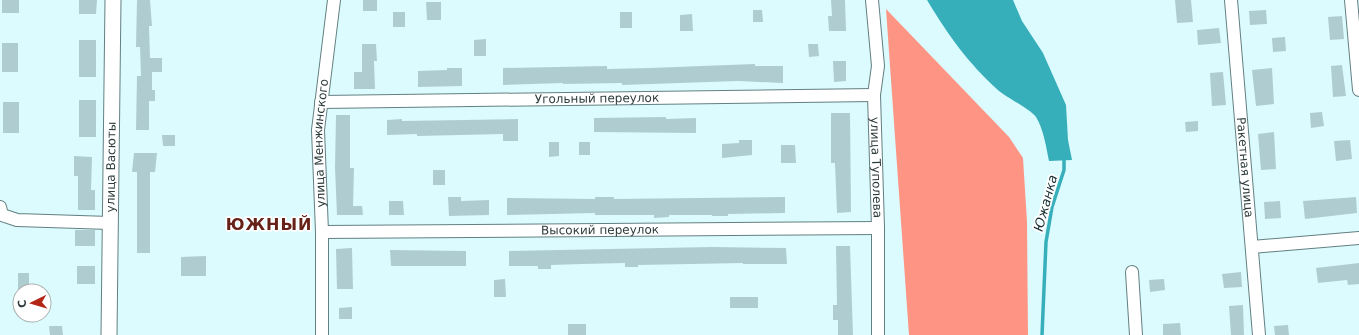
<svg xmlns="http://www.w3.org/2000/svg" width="1359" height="335" font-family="'DejaVu Sans',sans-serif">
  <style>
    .forest { fill: #fe9584 }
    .water { fill: #37afbb }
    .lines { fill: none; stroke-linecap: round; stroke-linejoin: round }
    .stream { stroke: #37afbb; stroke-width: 3.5 }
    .building { fill: #afcdd0 }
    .minor-casing { stroke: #637f82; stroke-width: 14 }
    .tertiary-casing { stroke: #637f82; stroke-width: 17 }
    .minor { stroke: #fff; stroke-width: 12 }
    .tertiary { stroke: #fff; stroke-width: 15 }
    .labels { text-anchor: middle; stroke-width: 3.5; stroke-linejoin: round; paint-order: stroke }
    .street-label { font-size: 12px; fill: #2f3c3d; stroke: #fff }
    .water-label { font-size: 13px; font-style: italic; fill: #162f32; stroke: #fff }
    .district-label { font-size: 16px; font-weight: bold; letter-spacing: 1px; fill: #662219; stroke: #fff }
  </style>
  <rect width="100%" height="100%" fill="#dcfbfe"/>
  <path class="forest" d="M886 9 1009 137 1023 158 1027 222 1028 335H909Z"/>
  <path class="water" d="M927 0H1013L1022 21 1043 53 1066 105 1068 140 1072 160 1049 161C1046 147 1044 130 1036 117 1031 110 1008 98 999 91 968 63 948 35 927 0Z"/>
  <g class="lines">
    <path class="stream" d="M1042 335 1046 242 1052 207 1064 170V157"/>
  </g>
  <path class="building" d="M2 0H19V13H2Z
    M79 0H97L96 14H79Z
    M137 0H150L152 26H149L150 58H162V72H152V90H155V101H149V130H136L137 76H141L140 47H136Z
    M363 0H377V11H363Z
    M831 0H845L846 31H829L828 16H832Z
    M1175 0H1191L1193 22 1177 23Z
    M426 2H441V20H427Z
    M753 10H762L763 22H753Z
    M1266 10 1267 24 1250 25 1249 11Z
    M393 12H405V27H393Z
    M620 12H632V28H620Z
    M692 14 693 31H680V15Z
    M1342 16 1344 39 1330 40 1328 17Z
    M1219 28 1221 43 1198 45 1197 30Z
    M1285 37 1286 51 1273 52 1272 38Z
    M486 39V56H474V40Z
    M79 40H96V77H79Z
    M2 43H18V72H2Z
    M362 44H376L377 61H374L375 89H354V72H362Z
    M808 44H818L819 56 809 57Z
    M833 61H846V81L834 82Z
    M755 64V66H783V83L738 81 622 85V83L563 84V83L503 85V68L607 66V69L650 68Z
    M1342 65 1346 96 1333 97 1331 66Z
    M447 68H462V86L418 87V71L447 70Z
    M1272 68 1274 104 1256 106 1252 70Z
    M1223 72 1226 105 1212 106 1210 73Z
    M79 100H96V137H79Z
    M3 102H19V133H3Z
    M1322 112 1324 126 1311 128 1310 113Z
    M831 113H850L851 212 837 213 835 163H831Z
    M336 115H350V168H354L353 206H362L363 215H337L335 168Z
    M666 117V119L696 118V133L594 132V118Z
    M402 119V121L518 119V141H503V134L417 136V134L387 135V120Z
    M1198 121V131L1186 132 1185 122Z
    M1274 132 1276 169 1261 170 1258 134Z
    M162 135H175V146H163Z
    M739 140H752V155L722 158V144L739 143Z
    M1350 140 1352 159 1336 161 1334 141Z
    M549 142H559V156L549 157Z
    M579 142H590V155H579Z
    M781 145H795L796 163H781Z
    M134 153H157L155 172H150V253H137V172H132Z
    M74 156 92 157 91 190H95V210H78V176H74Z
    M433 170H445V185H433Z
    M448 197H461V201L489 200V215L449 216Z
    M595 197H614V199L785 197V213L728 214V216H712V215H669V217L654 218V215H595V213L507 215V198L595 199Z
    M1356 197 1357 213 1305 219 1303 201Z
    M389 201H403L404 215H389Z
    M1280 201 1281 218 1265 219 1264 202Z
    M75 230H95V246H75Z
    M836 246H850L853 335H838V320H833V305H837Z
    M712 247 786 248 787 264H743V263L638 265V267H625V263L582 264 551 265V269H538V266H509V251Z
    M352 248 353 289H337L336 249Z
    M390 250 466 251V266H391Z
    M206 256V276H181V257Z
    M1359 263V284L1348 285 1347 280 1318 283 1316 268Z
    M77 266H95V284H77Z
    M1241 272 1242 287 1224 288 1222 274Z
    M18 273H29V291H18Z
    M505 279 506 297H494V280Z
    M1164 279 1165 290 1150 292 1149 280Z
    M730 297H758V308H730Z
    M1243 305 1244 335H1231L1229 306Z
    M352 307V319H339V308Z
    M1180 323 1181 335H1163V324Z
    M568 324H586V335H568Z
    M1288 325 1289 335H1275L1274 326Z
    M49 326H62L63 335H50Z"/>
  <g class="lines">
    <g class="minor-casing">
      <g id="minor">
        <path id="s1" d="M872 0 878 66 874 95 878 228V335"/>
        <path id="s2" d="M1231 0 1259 335"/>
        <path d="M1351 0 1359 90"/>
        <path id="s3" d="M321 102 874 95"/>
        <path d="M0 207 2 215 17 220 110 223"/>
        <path id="s4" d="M322 232 878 228"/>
        <path d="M1252 247 1359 238"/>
        <path d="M1132 272 1136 335"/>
        <path id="s5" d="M322 335V232L318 130 334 0"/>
      </g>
    </g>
    <g class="tertiary-casing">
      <g id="tertiary">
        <path id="s6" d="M109 335 113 0"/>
      </g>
    </g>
    <use href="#minor" class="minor"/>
    <use href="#tertiary" class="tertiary"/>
  </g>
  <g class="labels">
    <g class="street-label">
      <text dy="4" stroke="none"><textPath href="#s3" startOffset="276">Угольный переулок</textPath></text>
      <text dy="4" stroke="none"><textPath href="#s5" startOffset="192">улица Менжинского</textPath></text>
      <text dy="4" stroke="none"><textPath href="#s6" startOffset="168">улица Васюты</textPath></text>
      <text dy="4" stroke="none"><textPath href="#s1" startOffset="168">улица Туполева</textPath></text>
      <text dy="4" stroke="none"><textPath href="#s2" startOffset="168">Ракетная улица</textPath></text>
      <text dy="4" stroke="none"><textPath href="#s4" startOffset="278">Высокий переулок</textPath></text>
    </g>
    <g class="water-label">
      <text transform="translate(1045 203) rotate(-75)" y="5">Южанка</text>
    </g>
    <g class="district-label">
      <text x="269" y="230">ЮЖНЫЙ</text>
    </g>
  </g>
  <g transform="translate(32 303) rotate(265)"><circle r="19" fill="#ffffff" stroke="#acb1b1"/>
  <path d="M0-3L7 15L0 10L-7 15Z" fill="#b32515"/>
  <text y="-6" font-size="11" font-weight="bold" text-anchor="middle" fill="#2f3c3d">С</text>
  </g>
</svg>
